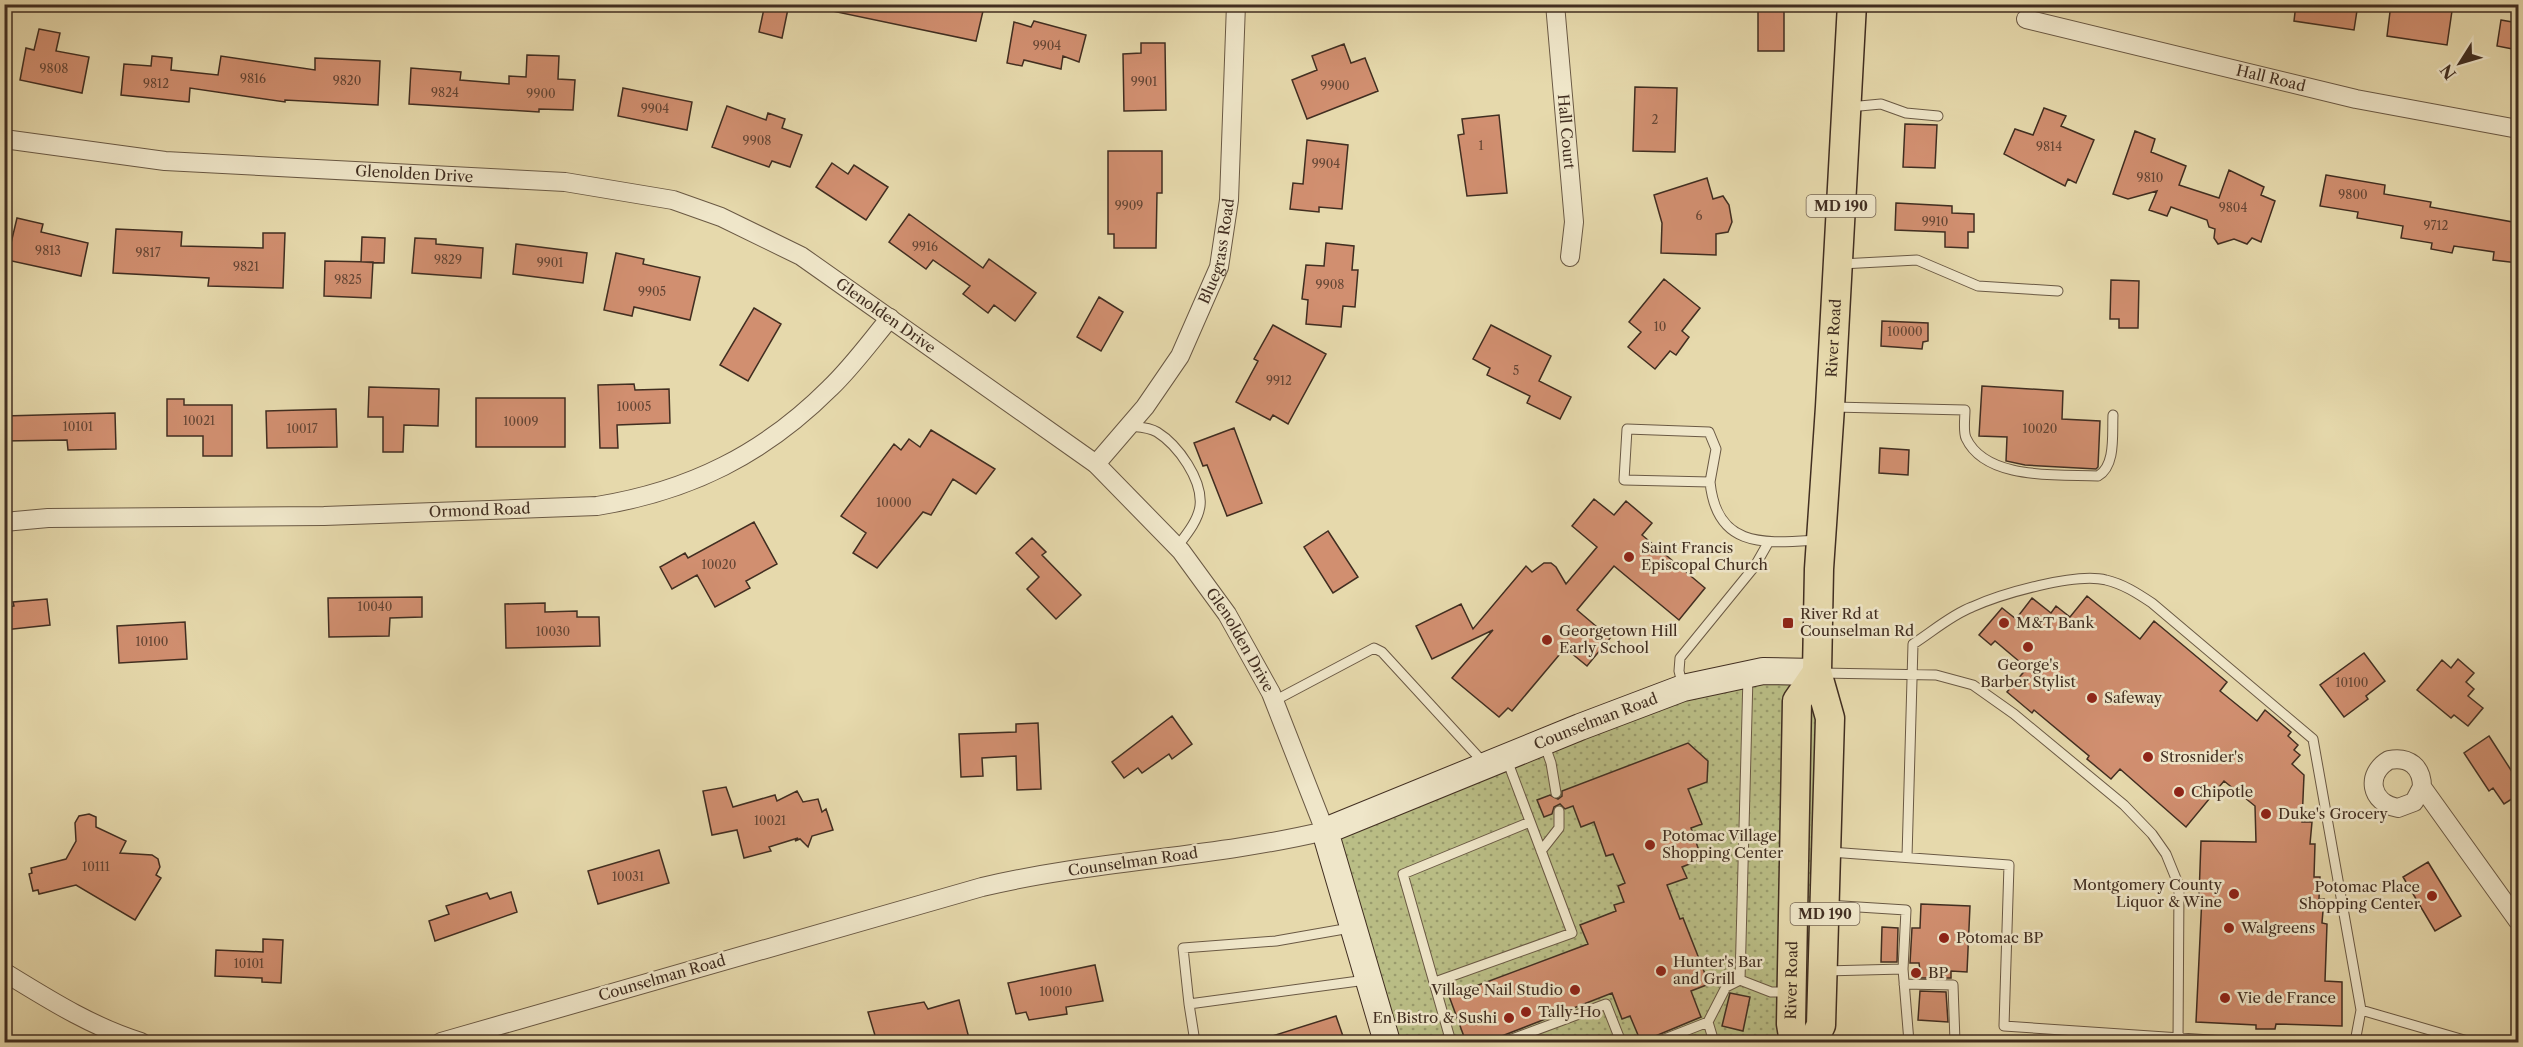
<svg xmlns="http://www.w3.org/2000/svg" width="2523" height="1047" font-family="'Libre Caslon Text',serif">
  <style>
    .park { fill: url(#park-dots); stroke: #7e7654; stroke-width: 1.5 }
    .building { fill: #d18f70; stroke: #412e21; stroke-width: 1.5 }
    .lines { fill: none; stroke-linecap: round; stroke-linejoin: round }
    .lane-casing { stroke: #6a5944; stroke-width: 11 }
    .street-casing { stroke: #6a5944; stroke-width: 20 }
    .secondary-casing { stroke: #412e21; stroke-width: 28 }
    .primary-casing { stroke: #412e21; stroke-width: 31 }
    .lane { stroke: #efe6c9; stroke-width: 9 }
    .street { stroke: #efe6c9; stroke-width: 18 }
    .secondary { stroke: #efe6c9; stroke-width: 26 }
    .primary { stroke: #e6d9ac; stroke-width: 28 }
    .poi-dot { fill: #8f2418; stroke: #efe6c9; stroke-width: 2 }
    .labels { text-anchor: middle; stroke-width: 5; stroke-linejoin: round; paint-order: stroke }
    .number-label { font-size: 12px; fill: #654635 }
    .shield { fill: #efe6c9; stroke: #756553; stroke-width: 1.5 }
    .shield-label { font-size: 14px; font-weight: bold; fill: #412e21 }
    .street-label { font-size: 15px; fill: #412e21; stroke: #efe6c9 }
    .poi-label { font-size: 15px; fill: #412e21; stroke: #efe6c9; text-anchor: start }
  </style>
  <defs>
    <pattern id="park-dots" width="8" height="8" patternUnits="userSpaceOnUse" patternTransform="scale(1.5)"><rect width="8" height="8" fill="#babe86"/><path d="M2 2h.1M6 6h.1" fill="none" stroke="#999b6d" stroke-width="1.8" stroke-linecap="round"/></pattern>
  </defs>
  <rect width="100%" height="100%" fill="#e6d9ac"/>
  <filter id="stains"><feTurbulence type="fractalNoise" baseFrequency=".00333" numOctaves="4"/><feColorMatrix values="0 0 0 0 .2 0 0 0 0 .09 0 0 0 0 .02 0 0 0 .5 -.17"/></filter>
  <radialGradient id="worn" r=".72"><stop offset=".6" stop-color="#630" stop-opacity="0"/><stop offset="1" stop-color="#630" stop-opacity=".3"/></radialGradient>
  <path class="park" d="M1817 672 1830 718 1802 1042H1387L1325 831 1683 688Z"/>
  <path class="building" d="M765 4H789L782 38 759 32Z
    M832 4H952L983 11 976 41 832 11Z
    M2296 4H2358L2354 30 2294 21Z
    M2391 4H2453L2447 45 2387 36Z
    M1758 5H1784V51H1758Z
    M2501 20 2518 23V50L2497 46Z
    M1034 21 1086 35 1079 62 1063 56 1061 69 1024 60 1022 66 1007 63 1014 22 1031 27Z
    M39 29 60 33 56 51 89 57 82 93 20 80 26 48 34 50Z
    M1141 43H1165L1166 110 1124 111 1123 54 1141 53Z
    M1344 44 1351 63 1365 58 1378 91 1307 119 1292 80 1317 70 1312 56Z
    M527 55 559 56 558 79 575 80 573 110 539 109V112L409 104 411 68 461 72 460 80 509 84V76L526 77Z
    M152 56 172 58 171 70 218 75 221 56 315 70V58L380 61 378 105 285 100V102L190 88 189 102 121 95 124 64 151 66Z
    M1635 87 1677 88 1675 152 1633 151Z
    M623 88 692 102 687 130 618 116Z
    M727 106 766 120 768 113 785 119 782 128 802 135 790 167 772 161 769 167 712 147Z
    M2044 108 2066 116 2061 126 2094 140 2076 183 2068 179 2065 186 2004 154 2015 129 2033 135Z
    M1499 115 1507 193 1467 196 1458 135 1464 134 1462 119Z
    M1905 124 1937 125 1935 168 1903 167Z
    M2135 131 2155 139 2151 152 2186 166 2179 185 2219 198 2229 170 2264 187 2261 195 2275 201 2261 242 2252 238 2247 244 2234 239 2218 244 2214 238 2215 229 2209 227 2207 220 2171 207 2167 216 2149 210 2157 191 2128 199 2113 194Z
    M1307 140 1348 145 1342 209 1319 207V212L1290 209 1293 183 1303 184Z
    M1108 151H1162V193H1157L1156 248H1114V234H1108Z
    M832 163 848 174 854 165 888 187 866 220 816 187Z
    M2326 175 2385 185 2384 194 2431 202 2430 207 2518 223V263L2493 260 2494 252 2454 246 2452 253 2431 249 2432 243 2401 238 2403 226 2357 218 2358 212 2320 206Z
    M1707 178 1713 199 1723 196 1729 205 1732 222 1728 232 1716 234V255L1661 253 1662 223 1654 195Z
    M1896 203 1952 206V213L1974 214V232H1968V248L1945 247V232L1895 230Z
    M909 214 983 268 989 259 1036 293 1015 321 994 305 988 313 963 294 970 286 933 260 926 269 889 242Z
    M17 218 43 224 41 232 88 243 81 276 7 260Z
    M116 229 182 232 181 246 263 248V233H285L283 288 208 286 209 278 113 273Z
    M362 237 385 238 384 263 361 262Z
    M415 238 436 239V244L483 248 481 278 412 273Z
    M1326 243 1354 246 1352 270H1358L1355 307 1343 306 1341 327 1306 324 1308 300 1302 299 1306 265 1324 266Z
    M516 244 587 253 583 283 513 274Z
    M616 253 644 259 643 264 700 277 690 320 634 307 632 316 604 310Z
    M325 261 373 262 371 298 324 296Z
    M1664 279 1700 308 1682 331 1689 337 1676 355 1670 351 1655 369 1628 347 1641 332 1629 322Z
    M2111 280 2139 281 2138 328H2119V319H2110Z
    M1099 297 1123 312 1101 351 1077 337Z
    M754 308 781 324 748 381 720 365Z
    M1882 321 1928 323V341L1923 342 1922 349 1881 346Z
    M1273 325 1326 354 1288 424 1273 415 1270 420 1236 402 1258 361 1254 359Z
    M1491 325 1551 356 1539 381 1571 397 1560 419 1527 403 1530 396 1487 375 1490 368 1473 359Z
    M634 384 635 390 669 389 670 423 617 425 618 448H600L598 385Z
    M1982 386 2063 391 2062 419 2100 421 2098 467 2096 469 2025 465 2006 461 2007 437 1979 436Z
    M369 387 439 389 438 426 404 425 403 452H383V417H368Z
    M476 398H565V447H476Z
    M167 399H184V405H232V456H203V436H167Z
    M336 409 337 447 267 448 266 411Z
    M115 413 116 449 68 450 67 440 4 441V416Z
    M1234 428 1262 503 1227 516 1207 465 1203 466 1194 443Z
    M931 430 995 469 976 494 953 479 931 515 923 512 877 568 853 553 866 533 841 516 894 444 901 450 909 439 920 447Z
    M1880 448 1909 450 1908 475 1879 473Z
    M1594 499 1614 515 1626 501 1652 523 1642 535 1705 588 1679 620 1614 566 1577 610 1610 638 1587 666 1565 648 1512 711 1508 708 1499 717 1452 678 1493 630 1432 659 1416 626 1461 604 1473 629 1526 566 1532 572 1544 563H1551L1556 567 1566 584 1597 547 1572 526Z
    M754 522 777 564 746 581 750 588 715 607 697 575 672 589 660 567 685 553 688 558Z
    M1328 531 1358 577 1333 593 1304 547Z
    M1032 538 1046 552 1042 555 1081 595 1056 619 1027 589 1039 577 1016 553Z
    M2087 596 2140 639 2154 621 2227 682 2220 691 2257 721 2265 710 2291 732 2288 736 2298 745 2294 750 2300 755 2292 764 2304 775 2302 822H2312L2310 844H2315L2314 877H2320L2319 899H2324L2322 923 2327 924 2325 981 2342 982V1026L2276 1024 2275 1029H2256V1025L2196 1022 2202 896H2199L2201 841 2256 842 2255 806 2224 781 2186 827 2120 769 2111 779 2087 759 2089 756 2034 710 2032 713 2007 692 2027 668 1995 641 1991 645 1979 635 2002 608 2016 619 2032 598 2051 613 2056 606 2070 617Z
    M422 597V617L390 618 389 636 329 637 328 598Z
    M47 599 50 625 4 630V608L14 606 13 602Z
    M545 603V612L577 611V617H599L600 646 506 648 505 604Z
    M185 622 187 659 119 663 117 626Z
    M2364 653 2385 681 2366 696 2368 699 2344 717 2320 685Z
    M2458 659 2474 673 2466 682 2474 689 2468 696 2483 708 2468 726 2454 715 2451 718 2417 690 2442 660 2451 668Z
    M1172 716 1192 744 1172 759 1169 754 1142 773 1138 768 1124 778 1112 762Z
    M1038 723 1041 789 1017 790 1016 756 982 758 983 776 961 777 959 734 1016 732V724Z
    M2489 736 2518 781V795L2504 804 2493 788 2489 791 2464 753Z
    M1688 743 1708 761 1707 782 1688 789 1702 824 1691 828 1702 859 1682 867 1687 878 1667 885 1680 919 1683 918 1709 984 1691 991 1701 1017 1641 1042 1630 1016 1622 1019 1612 993 1502 1036 1497 1042H1466L1449 996 1588 944 1580 925 1616 911 1614 905 1624 902 1618 886 1625 883 1613 854 1606 856 1594 822 1581 827 1573 806 1565 809 1560 804 1554 807 1552 814 1544 817 1537 800 1550 795 1558 799 1562 796V791Z
    M726 787 733 807 775 795 777 801 797 791 803 802 818 799 822 812 826 809 833 830 812 836 808 847 800 839 795 841 798 838 769 847 771 851 744 858 737 830 712 835 703 791Z
    M89 814 96 817V827L126 841 120 853 152 855 158 859 160 867 156 875 161 878 135 920 76 885 39 894 38 890 33 891 29 874 32 873 31 868 66 859 76 841 75 823 79 816Z
    M659 850 669 883 598 904 588 871Z
    M2428 862 2461 916 2435 931 2403 877Z
    M511 892 517 912 435 941 429 921 449 914 446 906 487 893 490 899Z
    M1921 904 1970 906 1967 972 1951 971V978H1921L1919 963H1910L1912 928H1920Z
    M1882 927 1898 928 1897 962H1881Z
    M263 939 283 940 281 983 262 982V978L215 976 216 950 263 952Z
    M1095 965 1103 1001 1066 1007 1067 1014 1029 1020 1026 1012 1016 1014 1008 983Z
    M1920 991 1946 992 1948 1022 1918 1020Z
    M1730 993 1750 997 1743 1031 1722 1026Z
    M959 1000 970 1042H877L868 1012 924 1002 928 1009Z
    M1336 1016 1345 1042H1263V1039Z"/>
  <g class="lines">
    <g class="lane-casing">
      <path id="lane" d="M1849 107 1881 104 1906 113 1938 116
        M1841 264 1917 260 1978 286 2058 291
        M1833 407 1965 410C1965 418 1963 431 1966 438 1986 481 2059 474 2098 476 2116 466 2112 434 2113 415
        M1129 426C1138 427 1149 427 1157 432 1178 445 1203 480 1200 506 1198 521 1186 535 1177 547
        M1627 429 1709 432 1716 449 1710 482 1624 480Z
        M1710 482C1717 550 1766 543 1819 540
        M1820 673 1936 675 1973 685 2014 714 2124 805 2152 834 2166 854 2179 886 2178 1042
        M1748 676 1740 980 1771 992H1789
        M1683 687 1679 671 1680 658 1755 566 1768 543
        M1274 701 1374 648 1382 652 1484 763
        M1544 743 1551 763 1556 793
        M1541 851 1559 828V811
        M1830 852 2009 865 2004 1026 2240 1042
        M1907 857 1913 644C1932 632 1951 615 1972 607 2001 594 2076 572 2106 580 2123 584 2137 593 2152 603L2313 739 2361 1010 2355 1042
        M1350 928 1276 941 1183 948 1189 1004 1366 980
        M1903 969 1909 1042
        M1825 971 1903 969 1906 910 1827 905
        M1435 982 1572 933 1507 760
        M1904 984 1953 985 1955 1042
        M1189 1004 1195 1042
        M2361 1010 2471 1042
        M1708 1022 1726 987 1740 980
        M1451 1042 1403 874 1530 822
        M1504 1042 1606 1004 1621 1042
        M1657 1042 1708 1022 1714 1042"/>
    </g>
    <g class="street-casing">
      <g id="street">
        <path id="s1" d="M1555 4 1574 222 1570 257"/>
        <path id="s2" d="M2026 19 2356 99 2518 129"/>
        <path id="s3" d="M4 139 165 161 565 182 673 200 721 217 801 256 1096 464 1181 551 1227 614 1271 693 1325 831C1212 858 1095 860 982 887L441 1042"/>
        <path id="s4" d="M1096 464 1145 407 1180 356 1219 267 1229 200 1236 4"/>
        <path id="s5" d="M4 522 48 518 324 516 597 506C690 491 764 454 830 388 852 367 870 342 890 318"/>
        <path d="M2422 787 2414 802 2398 808C2370 803 2365 774 2389 760 2409 756 2422 767 2422 787L2518 921"/>
        <path d="M4 972C48 999 92 1027 141 1042"/>
      </g>
    </g>
    <g class="secondary-casing">
      <g id="secondary">
        <path id="s6" d="M1387 1042 1325 831 1580 727 1683 688 1763 671 1817 672"/>
      </g>
    </g>
    <g class="primary-casing">
      <g id="primary">
        <path id="s7" d="M1794 1042 1791 1024 1797 701 1817 672"/>
        <path id="s8" d="M1813 1042 1821 1025 1830 718 1817 672 1819 569 1830 407 1852 4"/>
      </g>
    </g>
    <use href="#lane" class="lane"/>
    <use href="#street" class="street"/>
    <use href="#secondary" class="secondary"/>
    <use href="#primary" class="primary"/>
  </g>
  <g class="poi-dot">
    <circle cx="1629" cy="557" r="6"/>
    <rect x="1782" y="617" width="12" height="12" rx="3"/>
    <circle cx="2004" cy="623" r="6"/>
    <circle cx="1547" cy="640" r="6"/>
    <circle cx="2028" cy="647" r="6"/>
    <circle cx="2092" cy="698" r="6"/>
    <circle cx="2148" cy="757" r="6"/>
    <circle cx="2179" cy="792" r="6"/>
    <circle cx="2266" cy="814" r="6"/>
    <circle cx="1650" cy="845" r="6"/>
    <circle cx="2234" cy="894" r="6"/>
    <circle cx="2432" cy="896" r="6"/>
    <circle cx="2229" cy="928" r="6"/>
    <circle cx="1944" cy="938" r="6"/>
    <circle cx="1661" cy="971" r="6"/>
    <circle cx="1916" cy="973" r="6"/>
    <circle cx="1575" cy="990" r="6"/>
    <circle cx="2225" cy="998" r="6"/>
    <circle cx="1526" cy="1012" r="6"/>
    <circle cx="1509" cy="1018" r="6"/>
  </g>
  <g class="labels">
    <g class="number-label">
      <text x="1047" y="50">9904</text>
      <text x="54" y="73">9808</text>
      <text x="253" y="83">9816</text>
      <text x="347" y="85">9820</text>
      <text x="1144" y="86">9901</text>
      <text x="156" y="88">9812</text>
      <text x="1335" y="90">9900</text>
      <text x="445" y="97">9824</text>
      <text x="541" y="98">9900</text>
      <text x="655" y="113">9904</text>
      <text x="1655" y="124">2</text>
      <text x="757" y="145">9908</text>
      <text x="1481" y="150">1</text>
      <text x="2049" y="151">9814</text>
      <text x="1326" y="168">9904</text>
      <text x="2150" y="182">9810</text>
      <text x="2353" y="199">9800</text>
      <text x="1129" y="210">9909</text>
      <text x="2233" y="212">9804</text>
      <text x="1699" y="220">6</text>
      <text x="1935" y="226">9910</text>
      <text x="2436" y="230">9712</text>
      <text x="925" y="251">9916</text>
      <text x="48" y="255">9813</text>
      <text x="148" y="257">9817</text>
      <text x="448" y="264">9829</text>
      <text x="550" y="267">9901</text>
      <text x="246" y="271">9821</text>
      <text x="348" y="284">9825</text>
      <text x="1330" y="289">9908</text>
      <text x="652" y="296">9905</text>
      <text x="1660" y="331">10</text>
      <text x="1905" y="336">10000</text>
      <text x="1516" y="375">5</text>
      <text x="1279" y="385">9912</text>
      <text x="634" y="411">10005</text>
      <text x="199" y="425">10021</text>
      <text x="521" y="426">10009</text>
      <text x="78" y="431">10101</text>
      <text x="302" y="433">10017</text>
      <text x="2040" y="433">10020</text>
      <text x="894" y="507">10000</text>
      <text x="719" y="569">10020</text>
      <text x="375" y="611">10040</text>
      <text x="553" y="636">10030</text>
      <text x="152" y="646">10100</text>
      <text x="2352" y="687">10100</text>
      <text x="770" y="825">10021</text>
      <text x="96" y="871">10111</text>
      <text x="628" y="881">10031</text>
      <text x="249" y="968">10101</text>
      <text x="1056" y="996">10010</text>
    </g>
    <g class="shield">
      <rect x="1806.5" y="195" width="69" height="22" rx="4.5"/>
      <rect x="1790.5" y="903" width="69" height="22" rx="4.5"/>
    </g>
    <g class="shield-label">
      <text x="1841" y="211">MD 190</text>
      <text x="1825" y="919">MD 190</text>
    </g>
    <g class="street-label">
      <text dy="5" stroke="none"><textPath href="#s2" startOffset="252">Hall Road</textPath></text>
      <text dy="5" stroke="none"><textPath href="#s1" startOffset="128">Hall Court</textPath></text>
      <text dy="5" stroke="none"><textPath href="#s3" startOffset="412">Glenolden Drive</textPath></text>
      <text dy="5" stroke="none"><textPath href="#s4" startOffset="249">Bluegrass Road</textPath></text>
      <text dy="5" stroke="none"><textPath href="#s3" startOffset="916">Glenolden Drive</textPath></text>
      <text dy="5" stroke="none"><textPath href="#s8" startOffset="708">River Road</textPath></text>
      <text dy="5" stroke="none"><textPath href="#s5" startOffset="476">Ormond Road</textPath></text>
      <text dy="5" stroke="none"><textPath href="#s3" startOffset="1402">Glenolden Drive</textPath></text>
      <text dy="5" stroke="none"><textPath href="#s6" startOffset="512">Counselman Road</textPath></text>
      <text transform="translate(1133 862) rotate(-8)" y="5">Counselman Road</text>
      <text transform="translate(662 978) rotate(-16)" y="5">Counselman Road</text>
      <text dy="5" stroke="none"><textPath href="#s7" startOffset="62">River Road</textPath></text>
    </g>
    <g class="poi-label">
      <text x="1641" y="553">Saint Francis<tspan x="1641" dy="17">Episcopal Church</tspan></text>
      <text x="1800" y="619">River Rd at<tspan x="1800" dy="17">Counselman Rd</tspan></text>
      <text x="2016" y="628">M&amp;T Bank</text>
      <text x="1559" y="636">Georgetown Hill<tspan x="1559" dy="17">Early School</tspan></text>
      <text x="2028" y="670" text-anchor="middle">George's<tspan x="2028" dy="17">Barber Stylist</tspan></text>
      <text x="2104" y="703">Safeway</text>
      <text x="2160" y="762">Strosnider's</text>
      <text x="2191" y="797">Chipotle</text>
      <text x="2278" y="819">Duke's Grocery</text>
      <text x="1662" y="841">Potomac Village<tspan x="1662" dy="17">Shopping Center</tspan></text>
      <text x="2222" y="890" text-anchor="end">Montgomery County<tspan x="2222" dy="17">Liquor &amp; Wine</tspan></text>
      <text x="2420" y="892" text-anchor="end">Potomac Place<tspan x="2420" dy="17">Shopping Center</tspan></text>
      <text x="2241" y="933">Walgreens</text>
      <text x="1956" y="943">Potomac BP</text>
      <text x="1673" y="967">Hunter's Bar<tspan x="1673" dy="17">and Grill</tspan></text>
      <text x="1928" y="978">BP</text>
      <text x="1563" y="995" text-anchor="end">Village Nail Studio</text>
      <text x="2237" y="1003">Vie de France</text>
      <text x="1538" y="1017">Tally-Ho</text>
      <text x="1497" y="1023" text-anchor="end">En Bistro &amp; Sushi</text>
    </g>
  </g>
  <rect width="2523" height="1047" fill="none" stroke="#e6d9ac" stroke-width="24"/>
  <rect x="6" y="6" width="2511" height="1035" fill="none" stroke="#412e21" stroke-width="3"/>
  <rect x="12" y="12" width="2499" height="1023" fill="none" stroke="#412e21" stroke-width="1.5"/>
  <g transform="translate(2460 63) rotate(233)" stroke="#efe6c9" stroke-width="4.5" paint-order="stroke">
  <path d="M0-4.5L10 22L0 15L-10 22Z" fill="#412e21"/>
  <text y="-9" font-size="16" font-weight="bold" text-anchor="middle" fill="#412e21">N</text>
  </g>
  <rect width="100%" height="100%" filter="url(#stains)"/>
  <rect width="100%" height="100%" fill="url(#worn)"/>
</svg>
